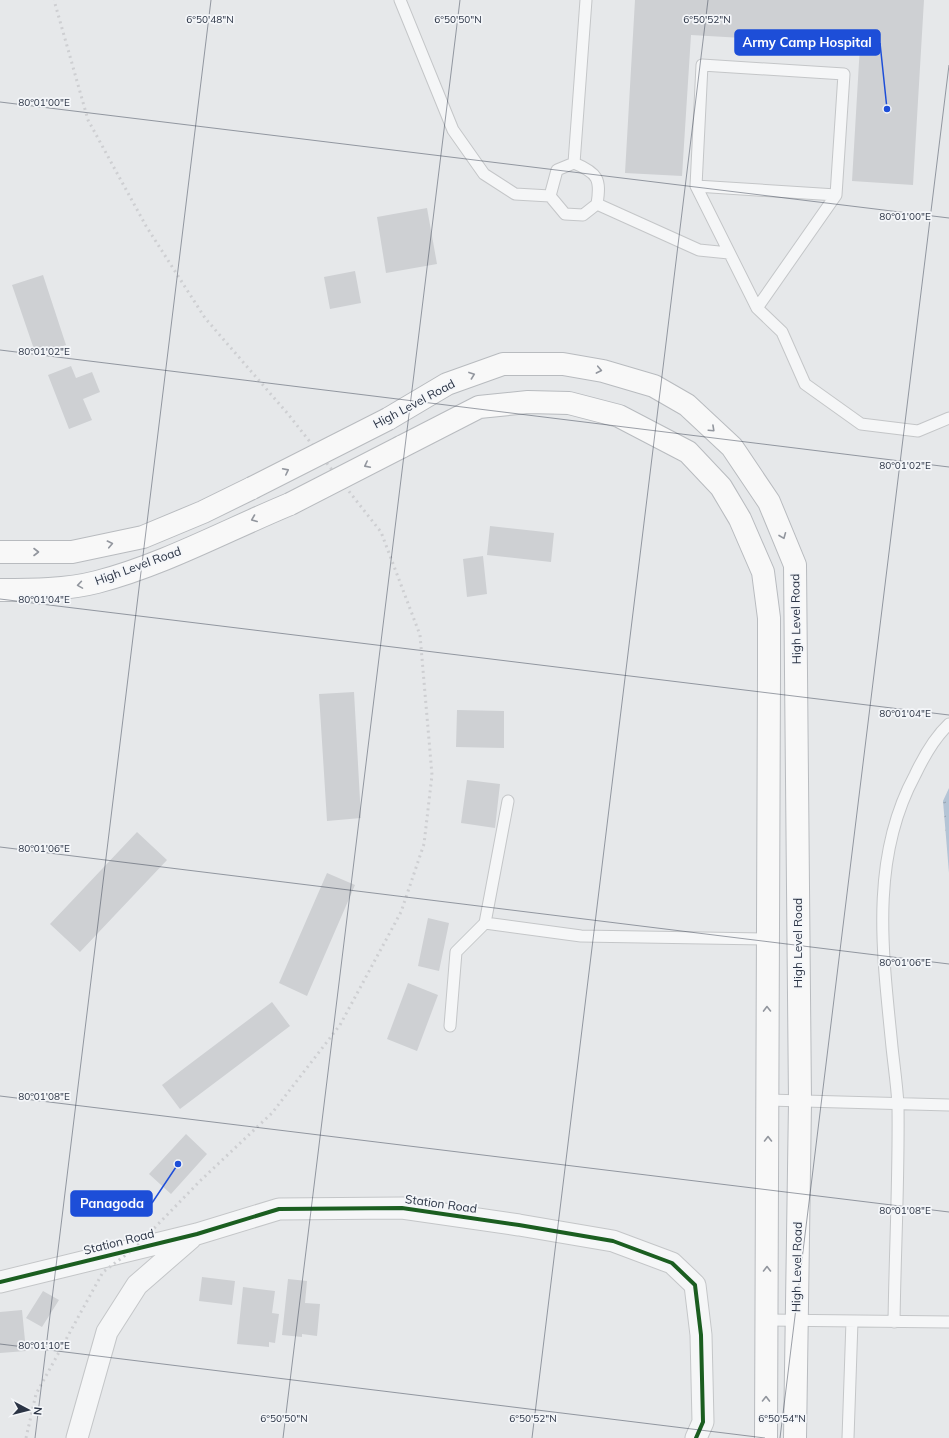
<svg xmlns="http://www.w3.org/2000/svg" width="949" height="1438" font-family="Mulish,sans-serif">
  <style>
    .water { fill: url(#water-ripples) }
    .building { fill: #ced0d3 }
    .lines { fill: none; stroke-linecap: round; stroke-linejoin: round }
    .lane-casing { stroke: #c4c6c8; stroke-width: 13 }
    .street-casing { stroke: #c4c6c8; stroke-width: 23 }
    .highway-casing { stroke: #b8bbbf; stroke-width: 24 }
    .lane { stroke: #f5f6f7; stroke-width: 11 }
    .street { stroke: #f5f6f7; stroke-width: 21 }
    .highway { stroke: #f8f8f8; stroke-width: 22 }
    .rail { stroke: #cecfd2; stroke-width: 3; stroke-dasharray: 2 4; stroke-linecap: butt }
    .highway-bridge-casing { stroke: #b8bbbf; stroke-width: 24; stroke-linecap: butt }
    .highway-bridge { stroke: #f8f8f8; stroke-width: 22 }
    .cycleway-casing { stroke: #f4f6f9; stroke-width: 6 }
    .cycleway { stroke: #1b5e20; stroke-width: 4 }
    .oneway { stroke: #92969e }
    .ticks { fill: none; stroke: #2b3445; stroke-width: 1; stroke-opacity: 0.45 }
    .labels { text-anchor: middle; stroke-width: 3.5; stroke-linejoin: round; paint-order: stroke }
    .street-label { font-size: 12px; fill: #2b3445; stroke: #f4f6f9 }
    .ticks-label { font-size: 10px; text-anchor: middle; fill: #2b3445; stroke: #f4f6f9; stroke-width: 3.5; stroke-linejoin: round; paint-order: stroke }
    .leader { fill: none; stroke: #1d4ed8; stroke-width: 1.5 }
    .callout-dot { fill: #1d4ed8; stroke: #f4f6f9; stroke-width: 1.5 }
    .callout { fill: #1d4ed8; stroke: #1d4ed8; stroke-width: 1.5 }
    .callout-label { font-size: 13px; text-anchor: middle; font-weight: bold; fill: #fff }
  </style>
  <defs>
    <pattern id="water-ripples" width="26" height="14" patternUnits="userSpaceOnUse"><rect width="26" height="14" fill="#b4c4d5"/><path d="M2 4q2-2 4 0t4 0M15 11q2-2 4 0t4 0" fill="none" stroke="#93a0af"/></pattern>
  </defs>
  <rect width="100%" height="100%" fill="#e6e8ea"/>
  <path class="water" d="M949 788V873L943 801Z"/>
  <path class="building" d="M635 0H924L913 185 852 181 860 45 691 35 682 176 625 173Z
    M427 208 437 264 386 273 377 217Z
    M355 271 361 303 330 309 324 277Z
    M43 275 66 345 36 355 12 285Z
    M71 366 76 378 92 372 100 392 83 399 92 420 69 429 48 375Z
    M490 526 554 533 551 562 487 555Z
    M483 556 487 594 467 597 463 559Z
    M354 692 361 818 327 821 319 694Z
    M457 710 504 711V748L456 747Z
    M467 780 500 784 495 828 461 823Z
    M137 832 167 860 80 952 50 924Z
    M327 873 355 885 307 996 279 983Z
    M428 918 449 923 439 971 418 966Z
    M408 983 438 995 417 1051 387 1039Z
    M272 1002 290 1026 180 1109 162 1085Z
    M186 1134 207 1154 171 1194 149 1174Z
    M202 1277 235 1281 232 1305 199 1301Z
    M288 1279 307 1281 305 1303 320 1304 317 1336 302 1334V1337L282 1335Z
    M243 1287 275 1291 272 1313 279 1314 275 1343 269 1342V1347L237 1344Z
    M43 1291 59 1300 42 1327 26 1318Z
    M22 1310 26 1351 0 1353V1312Z"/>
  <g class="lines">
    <g class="lane-casing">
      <path id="lane" d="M400 0 453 130 484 174 515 194 550 196
        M574 163 586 0
        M574 163C598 173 601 179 597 204L583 215 565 214 550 196 557 170Z
        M696 186 836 195
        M597 204 699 250 729 253
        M757 308 836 195 844 74 702 65 696 186 757 308 782 332 805 384 861 424 918 431 949 418
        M485 923 581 936 767 939
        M450 1026 456 952 485 923 508 801
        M768 1100 949 1105
        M767 1320 949 1322
        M894 1322C895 1250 899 1177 898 1105 897 1086 894 1066 892 1047 883 955 869 860 915 775 924 756 934 738 949 724
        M848 1438 852 1321"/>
    </g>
    <g class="street-casing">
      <path id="street" d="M0 1282 197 1234 279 1209 402 1208 519 1225 613 1241 672 1263 695 1285 701 1335 703 1422 696 1438
        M77 1438 107 1332 137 1285 191 1238"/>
    </g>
    <g class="highway-casing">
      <path id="highway" d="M388 419 447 384 503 364H563L603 371 654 386 687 405 732 447 769 502 795 565 800 1102 795 1438
        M401 447 479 407 528 402 569 403 619 416 688 452 721 487 740 519 763 572 769 618V673L766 1438
        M0 552H72L143 537 203 512 252 488
        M0 590C32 590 66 590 97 582 163 565 227 530 290 504"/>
    </g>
    <use href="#lane" class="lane"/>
    <use href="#street" class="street"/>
    <use href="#highway" class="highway"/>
    <path class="rail" d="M26 1438 36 1394 103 1272 135 1248 200 1181 272 1113 340 1025 401 912 424 844 432 775 420 635 381 532 288 414 205 318 146 226 88 120 54 0"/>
    <g class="highway-bridge-casing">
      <path id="highway-bridge" d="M252 488 388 419
        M290 504 401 447"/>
    </g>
    <use href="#highway-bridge" class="highway-bridge"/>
    <g class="cycleway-casing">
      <path id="cycleway" d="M0 1282 197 1234 279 1209 402 1208 519 1225 613 1241 672 1263 695 1285 701 1335 703 1422 696 1438"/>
    </g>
    <use href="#cycleway" class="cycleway"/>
  </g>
  <defs><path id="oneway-chevron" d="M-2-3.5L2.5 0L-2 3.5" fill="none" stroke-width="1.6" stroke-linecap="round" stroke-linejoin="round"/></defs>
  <g class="oneway">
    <use href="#oneway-chevron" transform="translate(599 370) rotate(11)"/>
    <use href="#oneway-chevron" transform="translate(472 375) rotate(-20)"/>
    <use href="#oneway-chevron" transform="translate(712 429) rotate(43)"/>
    <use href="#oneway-chevron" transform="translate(367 465) rotate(153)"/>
    <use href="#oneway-chevron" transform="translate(286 471) rotate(-27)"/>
    <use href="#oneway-chevron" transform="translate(254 519) rotate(158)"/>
    <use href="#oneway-chevron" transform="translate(783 536) rotate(68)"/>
    <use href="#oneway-chevron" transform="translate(110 544) rotate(-12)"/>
    <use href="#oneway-chevron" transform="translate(36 552)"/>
    <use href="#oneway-chevron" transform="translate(80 585) rotate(171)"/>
    <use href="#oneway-chevron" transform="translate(767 1009) rotate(-91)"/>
    <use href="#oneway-chevron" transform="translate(768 1139) rotate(-90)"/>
    <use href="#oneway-chevron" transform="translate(767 1269) rotate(-90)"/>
    <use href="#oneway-chevron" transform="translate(766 1399) rotate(-89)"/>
  </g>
  <path class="ticks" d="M0 102 949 218M0 350 949 467M0 599 949 715M0 847 949 964M0 1096 949 1212M0 1344 765 1438M35 1438 211 0M283 1438 460 0M532 1438 708 0M780 1438 949 65"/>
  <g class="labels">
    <g class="street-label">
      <text transform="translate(414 404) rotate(-28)" y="4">High Level Road</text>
      <text transform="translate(138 566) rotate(-20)" y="4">High Level Road</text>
      <text transform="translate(796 619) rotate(-91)" y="4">High Level Road</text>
      <text transform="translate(798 943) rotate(-90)" y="4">High Level Road</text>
      <text transform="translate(441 1204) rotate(8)" y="4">Station Road</text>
      <text transform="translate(119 1242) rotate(-14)" y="4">Station Road</text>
      <text transform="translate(797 1267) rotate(-89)" y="4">High Level Road</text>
    </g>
  </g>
  <g class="ticks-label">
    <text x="210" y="23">6°50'48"N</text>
    <text x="458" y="23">6°50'50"N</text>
    <text x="707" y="23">6°50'52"N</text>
    <text x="44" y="106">80°01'00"E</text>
    <text x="905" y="220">80°01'00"E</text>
    <text x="44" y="355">80°01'02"E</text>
    <text x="905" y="469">80°01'02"E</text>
    <text x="44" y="603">80°01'04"E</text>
    <text x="905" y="717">80°01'04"E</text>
    <text x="44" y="852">80°01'06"E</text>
    <text x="905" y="966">80°01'06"E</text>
    <text x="44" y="1100">80°01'08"E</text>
    <text x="905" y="1214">80°01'08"E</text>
    <text x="44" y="1349">80°01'10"E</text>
    <text x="284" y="1422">6°50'50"N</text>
    <text x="533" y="1422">6°50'52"N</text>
    <text x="782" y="1422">6°50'54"N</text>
  </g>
  <path class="leader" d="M887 109L880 43M178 1164L152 1203"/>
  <g class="callout-dot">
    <circle cx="887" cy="109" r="4"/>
    <circle cx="178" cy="1164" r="4"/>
  </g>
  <g class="callout">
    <rect x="735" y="30" width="145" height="25" rx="4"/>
    <rect x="71" y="1191" width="81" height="25" rx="4"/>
  </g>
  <g class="callout-label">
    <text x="807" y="47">Army Camp Hospital</text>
    <text x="112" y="1208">Panagoda</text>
  </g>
  <g transform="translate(28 1410) rotate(97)" stroke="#f4f6f9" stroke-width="3" paint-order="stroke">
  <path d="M0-3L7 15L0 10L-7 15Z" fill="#2b3445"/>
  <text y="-6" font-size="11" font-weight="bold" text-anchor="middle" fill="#2b3445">N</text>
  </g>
</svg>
